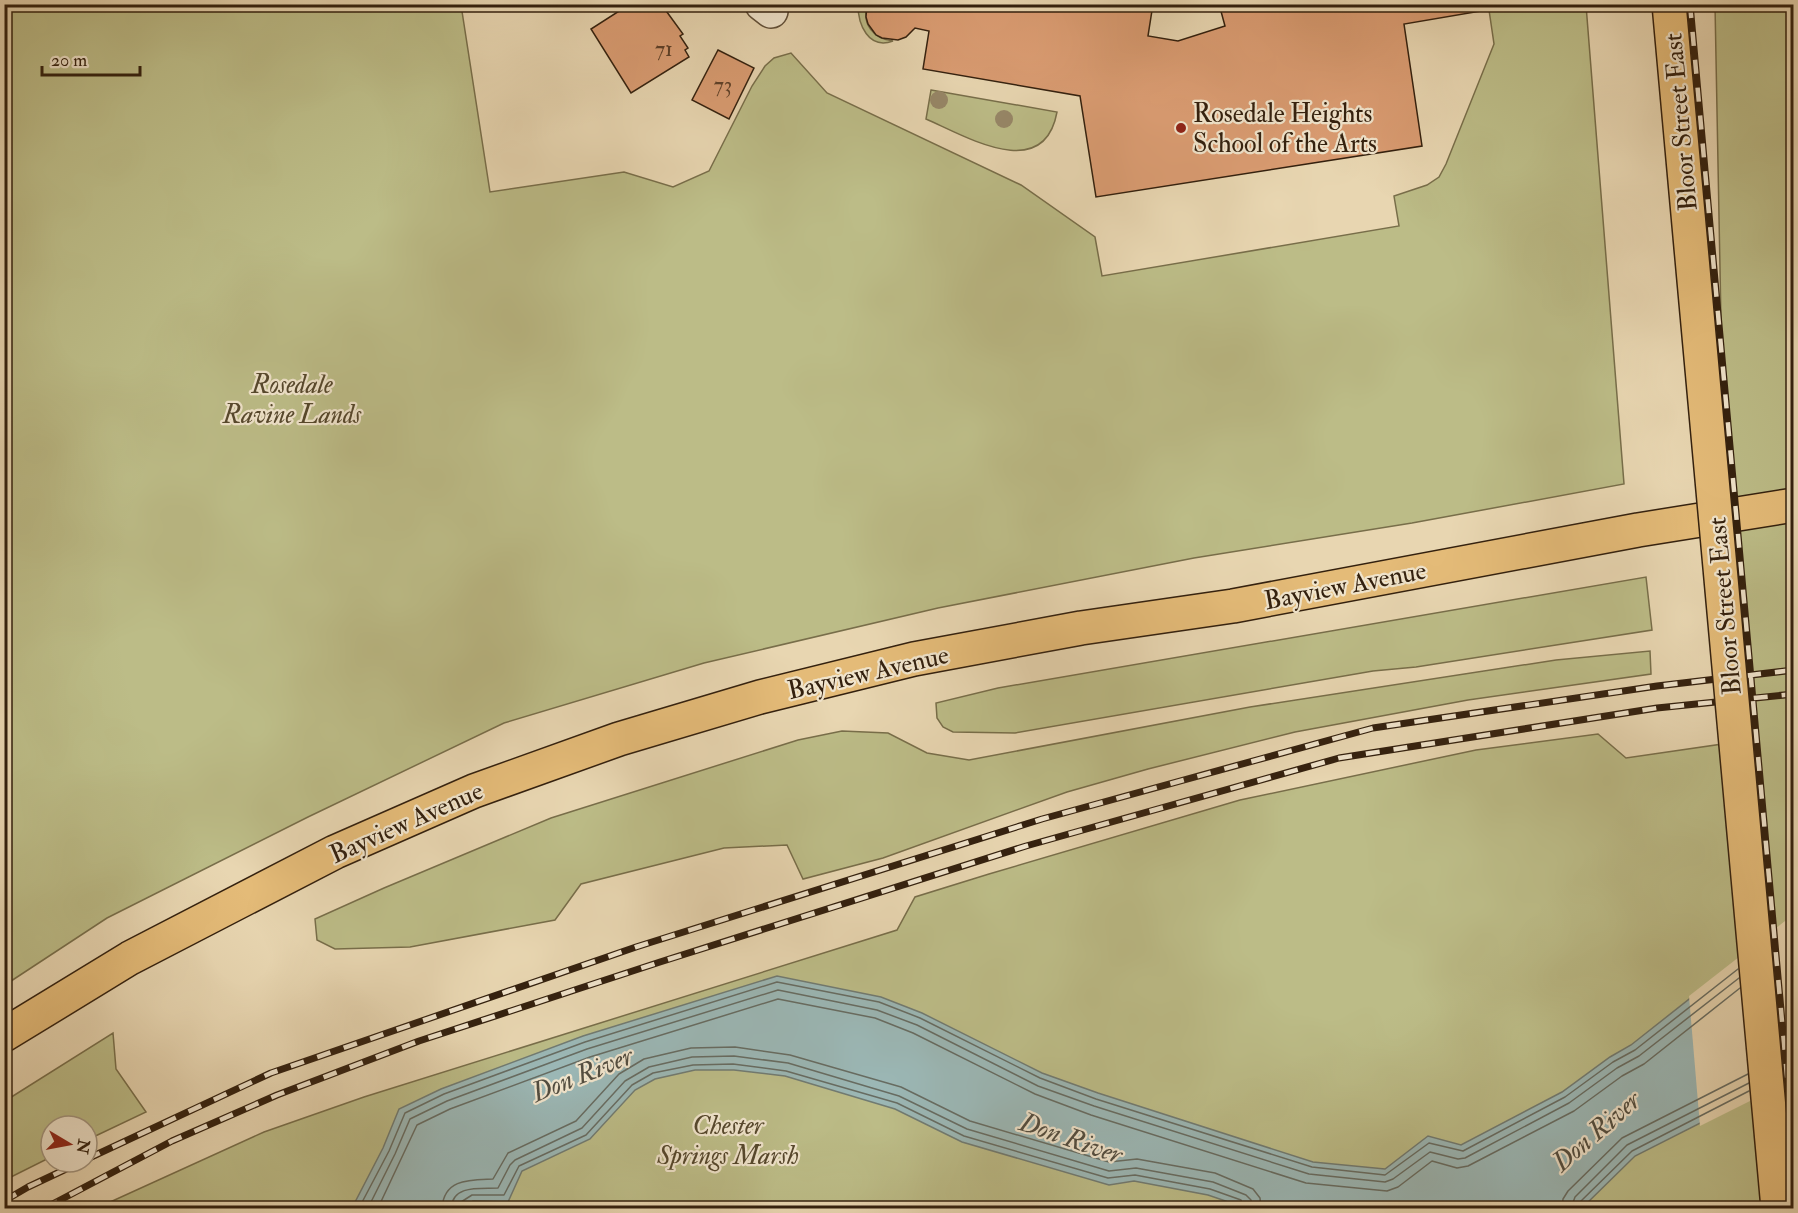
<svg xmlns="http://www.w3.org/2000/svg" width="1798" height="1213" font-family="'IM FELL Double Pica',serif">
  <style>
    .green { fill: #bcbc87; stroke: #786e4a; stroke-width: 1.5 }
    .water { fill: #9bb7b5; stroke: #717b72; stroke-width: 1.5 }
    .pier { fill: #e8d6b1 }
    .lines { fill: none; stroke-linecap: round; stroke-linejoin: round }
    .shore { stroke: #676c62; stroke-width: 1.5 }
    .building { fill: #da9c72; stroke: #33200e; stroke-width: 1.5 }
    .minor-casing { stroke: #604e37; stroke-width: 36 }
    .major-casing { stroke: #33200e; stroke-width: 36 }
    .minor { stroke: #f0e4cc; stroke-width: 33 }
    .major { stroke: #e4bb78; stroke-width: 33 }
    .rail-casing { stroke: #33200e; stroke-width: 7 }
    .rail { stroke: #f0e4cc; stroke-width: 4.5; stroke-dasharray: 14; stroke-linecap: butt }
    .major-bridge-casing { stroke: #33200e; stroke-width: 36; stroke-linecap: butt }
    .major-bridge { stroke: #e4bb78; stroke-width: 33 }
    .tree { fill: #978768 }
    .poi-dot { fill: #8f2418; stroke: #f0e4cc; stroke-width: 2 }
    .labels { text-anchor: middle; stroke-width: 4.5; stroke-linejoin: round; paint-order: stroke }
    .number-label { font-size: 22px; fill: #5d3f27 }
    .poi-label { font-size: 26px; fill: #33200e; stroke: #f0e4cc; text-anchor: start }
    .street-label { font-size: 26px; fill: #33200e; stroke: #f0e4cc }
    .park-label { font-size: 26px; font-style: italic; fill: #55472c; stroke: #f0e4cc }
    .water-label { font-size: 27px; font-style: italic; fill: #524d40; stroke: #f0e4cc }
  </style>
  <rect width="100%" height="100%" fill="#e8d6b1"/>
  <filter id="stains"><feTurbulence type="fractalNoise" baseFrequency=".00333" numOctaves="4"/><feColorMatrix values="0 0 0 0 .2 0 0 0 0 .09 0 0 0 0 .02 0 0 0 .5 -.17"/></filter>
  <radialGradient id="worn" r=".72"><stop offset=".6" stop-color="#630" stop-opacity="0"/><stop offset="1" stop-color="#630" stop-opacity=".3"/></radialGradient>
  <path class="green" d="M5 4 461 5 490 192 624 172 673 187 709 171 752 86 765 66 774 58 791 53 827 93 1021 185 1095 237 1102 276 1399 226 1394 196 1427 185 1439 177 1446 164 1494 44 1489 10 1522 5H1586L1624 484 1412 523 1194 558 938 608 704 663 504 723 308 817 107 918 5 985Z
    M858 5H867C862 24 873 39 893 41 868 50 858 24 858 5Z
    M1715 5H1793V1208H97L264 1132 364 1097 897 930 915 897 989 874 1240 800 1476 750 1598 734 1626 758 1729 743Z
    M931 90 1057 112C1044 184 965 136 926 119Z
    M1646 577 1652 630 1416 667 1373 671 1015 733 953 732 943 727 937 718 936 703 998 688Z
    M1650 651 1651 674 1468 700 1295 732 1148 769 1067 792 883 858 803 879 787 845 724 848 581 884 555 920 410 947 335 949 317 940 315 919 384 888 551 818 798 740 842 731 888 733 927 753 969 760 1250 707 1556 660Z
    M113 1033 116 1069 146 1112 87 1140V1126H51V1157L5 1180V1101Z"/>
  <path class="water" d="M1793 917V1076L1635 1156 1582 1208H1246L1208 1195 1134 1181 1109 1185 962 1142 895 1109 785 1076 734 1070H695L655 1079 635 1090 590 1139 522 1171 508 1202 473 1201 461 1208H352L383 1148 399 1109 441 1089 583 1036 777 976 881 997 922 1013 1042 1073 1098 1093 1313 1162 1385 1169 1428 1136 1461 1145 1562 1092 1610 1057 1631 1045Z"/>
  <path class="pier" d="M1794 914V1079L1700 1126 1689 996Z"/>
  <g class="lines">
    <path class="shore" d="M359 1208 389 1151 405 1113 444 1094 585 1042 777 982 879 1002 920 1018 1040 1078 1096 1099 1312 1167 1385 1175 1429 1143 1463 1151 1565 1097 1613 1062 1635 1050 1738 969
      M368 1208 395 1154 410 1119 447 1101 587 1049 778 990 877 1010 917 1025 1038 1086 1094 1106 1309 1174 1385 1182 1393 1179 1430 1152 1458 1159 1465 1158 1569 1103 1617 1068 1639 1056 1739 978
      M378 1208 417 1125 450 1109 590 1057 778 999 875 1018 913 1033 1035 1094 1091 1115 1306 1183 1387 1191 1398 1187 1432 1161 1457 1168 1468 1166 1574 1111 1622 1076 1644 1064 1740 988
      M442 1208C444 1178 471 1180 493 1179L508 1153 576 1121 619 1074 644 1059 691 1048 735 1047 790 1055 901 1087 970 1121 1109 1162 1137 1159 1215 1173 1253 1189 1260 1198 1261 1208
      M451 1208C453 1184 481 1189 498 1188L510 1165 515 1160 582 1128 625 1081 649 1067 692 1057 734 1056 788 1063 899 1096 967 1129 1109 1171 1136 1168 1213 1182 1246 1195 1251 1200 1252 1208
      M459 1208 461 1202 472 1195H504L519 1166 586 1135 632 1085 653 1073 693 1065 733 1064 786 1071 897 1103 964 1136 1108 1178 1135 1175 1210 1189 1241 1200 1244 1208
      M1562 1208 1563 1199 1568 1191 1622 1138 1748 1074
      M1571 1208 1575 1197 1627 1145 1749 1083
      M1578 1208 1580 1202 1632 1151 1749 1091"/>
  </g>
  <path class="building" d="M630 4H653L654 7 658 4 661 9 664 8 683 34 680 36 688 48 685 50 689 57 631 93 591 29Z
    M867 4H918L919 7 933 9 934 4H1153L1148 36 1178 41 1225 26 1219 4H1522L1404 24 1422 146 1096 197 1080 96 923 69 929 31 915 28 906 37 898 40 882 38 876 35 868 24 866 17Z
    M718 50 754 68 729 119 692 100Z"/>
  <g class="lines">
    <g class="minor-casing">
      <path id="minor" d="M762 4 771 11"/>
    </g>
    <g class="major-casing">
      <path id="major" d="M4 1035 130 958 335 852 474 791 619 739 760 697 914 659 1081 628 1233 606 1638 530 1794 505"/>
    </g>
    <use href="#minor" class="minor"/>
    <use href="#major" class="major"/>
    <g class="rail-casing">
      <path id="rail" d="M1658 4 1765 1208
        M1690 4 1794 1154
        M87 1159 271 1073 636 947 1042 819 1373 728 1657 686 1794 670
        M4 1201 28 1187 81 1162
        M45 1208 172 1141 277 1095 419 1041 660 962 1026 846 1339 758 1657 708 1794 694"/>
    </g>
    <use href="#rail" class="rail"/>
    <g class="major-bridge-casing">
      <path id="major-bridge" d="M1669 4 1778 1208"/>
    </g>
    <use href="#major-bridge" class="major-bridge"/>
  </g>
  <g class="tree">
    <circle cx="939" cy="100" r="9"/>
    <circle cx="1004" cy="119" r="9"/>
  </g>
  <circle class="poi-dot" cx="1181" cy="128" r="6"/>
  <g class="labels">
    <g class="number-label">
      <text x="664" y="56">71</text>
      <text x="723" y="92">73</text>
    </g>
    <g class="poi-label">
      <text x="1193" y="122">Rosedale Heights<tspan x="1193" dy="30">School of the Arts</tspan></text>
    </g>
    <g class="street-label">
      <text transform="translate(1680 122) rotate(-95)" y="9">Bloor Street East</text>
      <text transform="translate(1345 585) rotate(-11)" y="9">Bayview Avenue</text>
      <text transform="translate(1724 606) rotate(-95)" y="9">Bloor Street East</text>
      <text transform="translate(868 672) rotate(-13)" y="9">Bayview Avenue</text>
      <text transform="translate(406 822) rotate(-24)" y="9">Bayview Avenue</text>
    </g>
    <g class="park-label">
      <text x="292" y="393">Rosedale<tspan x="292" dy="30">Ravine Lands</tspan></text>
      <text x="728" y="1134">Chester<tspan x="728" dy="30">Springs Marsh</tspan></text>
    </g>
    <g class="water-label">
      <text transform="translate(582 1074) rotate(-22)" y="9">Don River</text>
      <text transform="translate(1596 1131) rotate(-41)" y="9">Don River</text>
      <text transform="translate(1071 1138) rotate(19)" y="9">Don River</text>
    </g>
  </g>
  <rect width="1798" height="1213" fill="none" stroke="#e8d6b1" stroke-width="24"/>
  <rect x="6" y="6" width="1786" height="1201" fill="none" stroke="#33200e" stroke-width="3"/>
  <rect x="12" y="12" width="1774" height="1189" fill="none" stroke="#33200e" stroke-width="1.5"/>
  <g transform="translate(69 1144) rotate(100)"><circle r="28" fill="#f0e4cc" stroke="#a49680" stroke-width="1.5"/>
  <path d="M0-4.5L10 22L0 15L-10 22Z" fill="#8f2418"/>
  <text y="-9" font-size="16" font-weight="bold" text-anchor="middle" fill="#33200e">N</text>
  </g>
  <path d="M42 66v9h98v-9" fill="none" stroke="#33200e" stroke-width="3"/>
  <text x="51" y="66" font-size="18" fill="#33200e" stroke="#f0e4cc" stroke-width="4.5" paint-order="stroke">20 m</text>
  <rect width="100%" height="100%" filter="url(#stains)"/>
  <rect width="100%" height="100%" fill="url(#worn)"/>
</svg>
